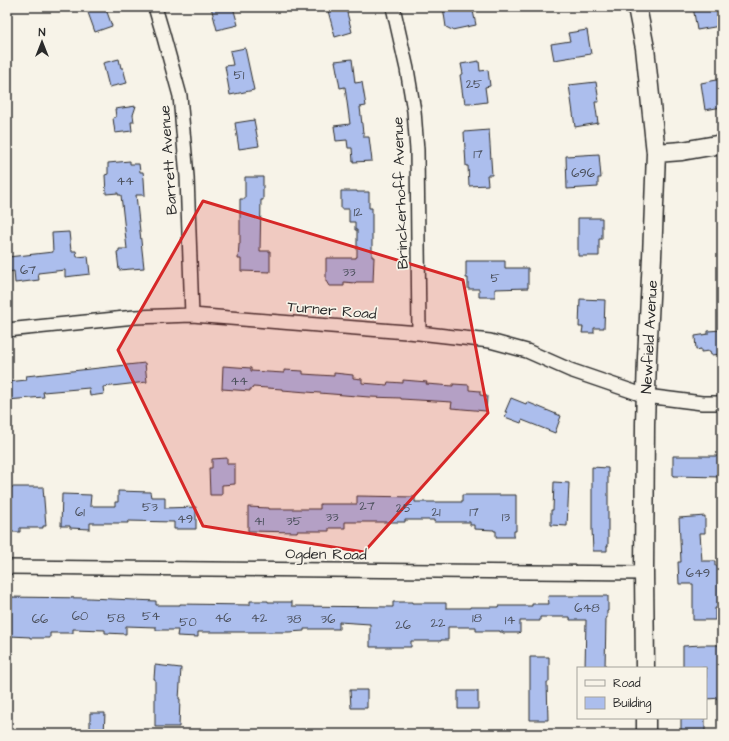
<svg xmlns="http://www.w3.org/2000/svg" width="729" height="741" font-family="'Architects Daughter',sans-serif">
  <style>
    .building { fill: #acbeed; stroke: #2b2b2b }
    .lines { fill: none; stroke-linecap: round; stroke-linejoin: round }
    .street-casing { stroke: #2b2b2b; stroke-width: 16 }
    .secondary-casing { stroke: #2b2b2b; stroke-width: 21 }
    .street { stroke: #f7f3e8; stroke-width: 13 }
    .secondary { stroke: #f7f3e8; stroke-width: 18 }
    .marked { fill: #d62828; fill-opacity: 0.2; stroke: #d62828; stroke-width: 3; stroke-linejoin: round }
    .labels { text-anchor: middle; stroke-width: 3.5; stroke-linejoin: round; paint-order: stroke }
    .number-label { font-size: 13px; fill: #4b505c }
    .street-label { font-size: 15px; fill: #2b2b2b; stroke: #f7f3e8 }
  </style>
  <rect width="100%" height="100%" fill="#f7f3e8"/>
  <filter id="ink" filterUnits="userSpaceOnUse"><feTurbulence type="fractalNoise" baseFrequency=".025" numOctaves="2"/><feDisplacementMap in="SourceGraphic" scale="8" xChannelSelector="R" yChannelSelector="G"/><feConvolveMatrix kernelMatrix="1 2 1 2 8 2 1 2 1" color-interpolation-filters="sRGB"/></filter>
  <g filter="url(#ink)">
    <path class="building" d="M86 7H104L106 12H107L112 26 95 32Z
      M211 7H233L238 25 217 30Z
      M327 7H342L343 10 346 9 352 32 335 37Z
      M443 7H469L470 11H473L476 25 452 30 446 27Z
      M693 7H718L720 26 697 30Z
      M587 30 591 54 554 60 551 44 570 41 568 33Z
      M245 48 254 90 230 95 225 66 233 65 230 51Z
      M119 59 121 68H123L127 83 109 87 103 63Z
      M352 59 355 83 362 82 366 106 360 107 363 133H364V137H369L372 161 353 162 352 148H348L347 140 336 141 334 126 350 124 345 87 340 88 335 61Z
      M479 61 480 71 488 70 490 86 485 87 487 102 472 104V103H465L464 97H463L460 75 463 74 461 64Z
      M722 79V107L705 110 701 83Z
      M596 82 599 102H595L598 123 575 127 569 85Z
      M136 106 133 115 134 122H131L132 131 115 133 113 118 116 117 115 109Z
      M254 120 259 146 239 149 235 123Z
      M489 130 492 175H487L488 185 469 186 468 166H466L464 132Z
      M599 154 601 178H598V187L567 189 566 156Z
      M130 161V164H139L140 172H143L144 179 145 195H136L144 268 119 270 117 252 119 251V249H127L121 195H118V193L106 194 105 175 108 174V163Z
      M245 177H263V200H261L260 251H270V272L241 271V259H238L239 244H240V199H245Z
      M341 191H357V192H369V208H372V257H374L373 282H356L355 283 344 282V286H329L326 281V258H356V257H357V230H355V222H349V209H341Z
      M578 218H602V239H599V256H578Z
      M69 232 71 251H76L77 257 88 256 90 274 65 277V270L38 273 39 280 15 283 14 271 10 272 8 257 53 252 52 233Z
      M466 261H505V268H528V288L495 289V297H479V289H468V278H466Z
      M580 299 605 300 604 328H594V333H582L583 327H579Z
      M722 330V354L711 355 710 351 701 352V349L696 350 695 336 708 334V331Z
      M145 363 147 382 103 387 104 394 90 396 89 388 43 392 44 397 7 400V382L27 380 26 376Z
      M223 366 251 368V371L284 373V370L303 371V374L334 376V373L353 375V378L362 379V383L387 385 388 382 403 383V380L427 382 426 384 453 386V384L469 385V390L480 391V395L487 396 486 411 451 408 452 402 401 399V398L369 397 282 390V389L253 387 252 389H250V391L222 389Z
      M511 398 526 404 527 402 561 416 555 433 522 420 521 423 505 417 507 412H505Z
      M673 456H722V477L673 476Z
      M227 458V464H235V484L222 485V495H210L209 468H212V459Z
      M592 467 608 468V546H607V551H593L592 529Z
      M554 482 569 483 567 526 551 525V510H553Z
      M7 487H43L46 526H43V528H20V532H7Z
      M118 491 150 492 151 497H165V508L196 507V529H174V522L128 521V523H90V529L70 528V526H61L62 494 91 495 90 506H115V502H118Z
      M462 495H516V531H514V537H496V531H494V530L474 529V525H470V522H434V520H405V522H345V528H329V531H297V532L248 531V507L269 508V509H320V504H357V496L415 497V502H462Z
      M705 516V533H700L702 561H715V566L719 565V605H718V608H715V620H693V584H679L678 562H681L679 518Z
      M548 596H608V611H607V618H606L605 668H585L586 620H570V617H540V621H520V632L519 633H503V632H500V631H476V627H448V640H441V641H411V647H370V624L339 622V629H304V631L289 632H198V637L177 636 178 630H156V627L126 626V634L105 633V630L73 629V633H50V638H30V637L10 636V632H7V597L89 598 156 601V605H180V604L250 605V601H268V602H292V606L393 607V602H412V603H446V608H470V607H499V606H532V604H549Z
      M702 645H722V698L706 699V668H683V646Z
      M530 657H549V682H547L548 720H530Z
      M155 665 181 668 179 699H180L179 727H155V679H154Z
      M350 690H367V708H351Z
      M458 691H478V709H458Z
      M90 713H105L104 734H90Z
      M681 718H705V734H681Z"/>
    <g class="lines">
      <g class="street-casing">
        <path id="street" d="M155 7 163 34 180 96 187 177 192 315
          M393 7 407 69 414 111 417 150 419 333
          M7 330 135 317 192 315 419 333 490 341 527 351 570 370 646 396 702 403H722
          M7 567 644 573"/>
      </g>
      <g class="secondary-casing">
        <path id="secondary" d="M637 7 645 48 656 153 652 257 647 358 645 424 644 573 645 668
          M656 153 682 151 722 144
          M646 718V734"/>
      </g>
      <use href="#street" class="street"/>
      <use href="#secondary" class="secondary"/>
    </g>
  </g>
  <path class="marked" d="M203 201 463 280 488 413 364 552 203 526 118 350Z"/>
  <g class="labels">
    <g class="number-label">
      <text x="239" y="79">51</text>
      <text x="474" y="88">25</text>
      <text x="478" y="158">17</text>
      <text x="583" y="177">696</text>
      <text x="125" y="185">44</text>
      <text x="358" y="216">12</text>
      <text x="28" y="274">67</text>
      <text x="349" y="276">33</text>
      <text x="495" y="282">5</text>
      <text x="239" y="385">44</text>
      <text x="367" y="510">27</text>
      <text x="150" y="511">53</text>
      <text x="404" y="512">25</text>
      <text x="80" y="516">61</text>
      <text x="436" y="516">21</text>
      <text x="474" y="516">17</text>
      <text x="332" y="521">33</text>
      <text x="506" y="521">13</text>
      <text x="185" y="523">49</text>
      <text x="259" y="525">41</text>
      <text x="294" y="525">35</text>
      <text x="698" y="577">649</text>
      <text x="587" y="612">648</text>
      <text x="80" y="620">60</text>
      <text x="151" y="620">54</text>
      <text x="116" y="622">58</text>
      <text x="223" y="622">46</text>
      <text x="259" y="622">42</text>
      <text x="477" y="622">18</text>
      <text x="40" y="623">66</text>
      <text x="294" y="623">38</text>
      <text x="328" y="623">36</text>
      <text x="510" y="624">14</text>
      <text x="188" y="626">50</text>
      <text x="438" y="627">22</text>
      <text x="403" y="629">26</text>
    </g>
    <g class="street-label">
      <text transform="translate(168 160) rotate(-94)" y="5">Barrett Avenue</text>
      <text transform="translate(400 193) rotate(-92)" y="5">Brinckerhoff Avenue</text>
      <text transform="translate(332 310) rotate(5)" y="5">Turner Road</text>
      <text transform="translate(649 337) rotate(-87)" y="5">Newfield Avenue</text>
      <text transform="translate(326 554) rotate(1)" y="5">Ogden Road</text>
    </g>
  </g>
  <rect width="729" height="741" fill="none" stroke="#f7f3e8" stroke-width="24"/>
  <rect x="12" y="12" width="705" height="717" fill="none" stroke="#2b2b2b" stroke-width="1.5" filter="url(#ink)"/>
  <rect x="577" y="667" width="130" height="52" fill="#f7f3e8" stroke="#a5a39c"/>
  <rect x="585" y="680" width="20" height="6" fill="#f7f3e8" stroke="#a5a39c"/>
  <text x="613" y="687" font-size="12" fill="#2b2b2b">Road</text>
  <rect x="585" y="697" width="20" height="12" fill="#acbeed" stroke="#a5a39c"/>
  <text x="613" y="707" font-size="12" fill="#2b2b2b">Building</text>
  <g transform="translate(42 42)" stroke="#f7f3e8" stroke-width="3" paint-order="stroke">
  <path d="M0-3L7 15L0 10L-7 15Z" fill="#2b2b2b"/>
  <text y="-6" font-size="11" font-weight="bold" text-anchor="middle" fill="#2b2b2b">N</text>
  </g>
</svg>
